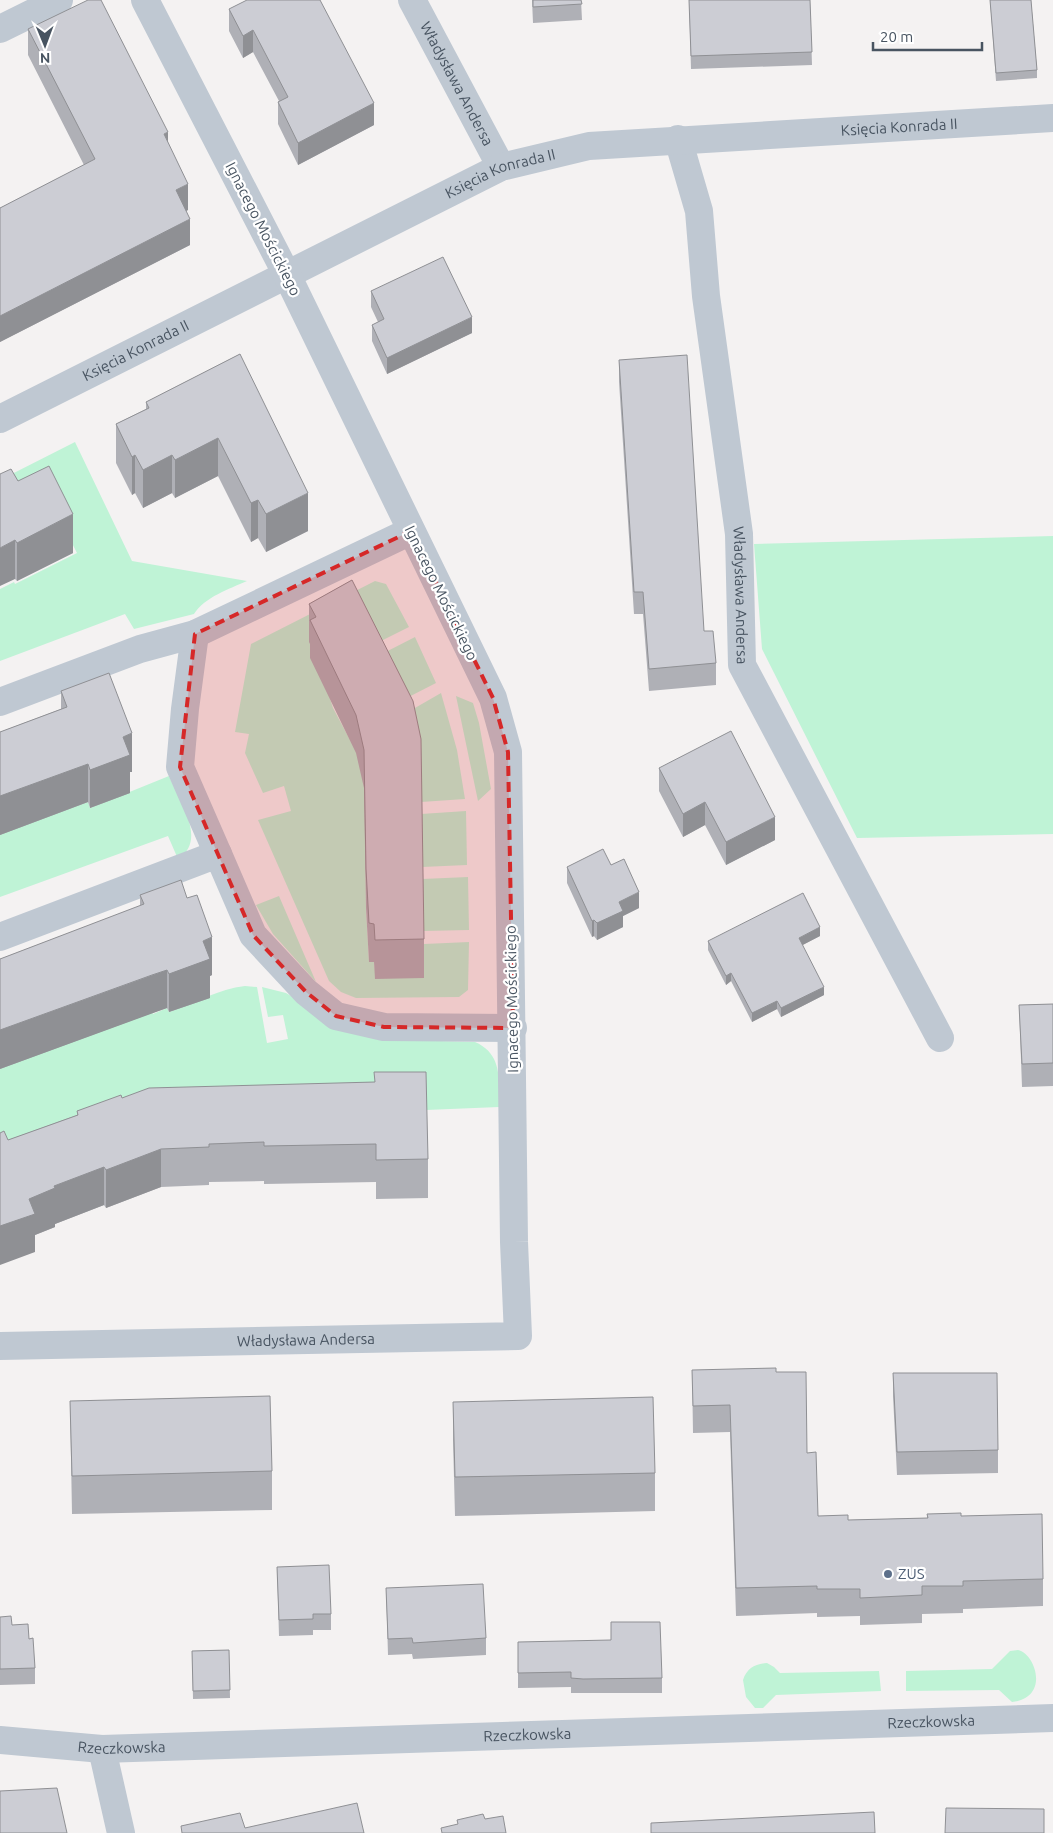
<svg xmlns="http://www.w3.org/2000/svg" width="1053" height="1833" font-family="Ubuntu,sans-serif">
  <style>
    .green { fill: #bff3d6 }
    .lines { fill: none; stroke-linecap: round; stroke-linejoin: round }
    .minor { stroke: #bfc8d2; stroke-width: 28 }
    .wall { fill: #afb0b6 }
    .shaded-wall { fill: #8f9094 }
    .building { fill: #cccdd4; stroke: #8f9094 }
    .marked { fill: #d62828; fill-opacity: 0.2; stroke: #d62828; stroke-width: 4; stroke-dasharray: 10 6; stroke-linejoin: round }
    .service-dot { fill: #5c6f8a; stroke: #fff; stroke-width: 2 }
    .labels { text-anchor: middle; stroke-width: 4.5; stroke-linejoin: round; paint-order: stroke }
    .street-label { font-size: 15px; fill: #485461; stroke: #fff }
    .service-label { font-size: 15px; fill: #4e5e75; stroke: #fff; text-anchor: start }
  </style>
  <rect width="100%" height="100%" fill="#f4f2f2"/>
  <path class="green" d="M75 442 132 561 247 581C229 589 205 597 194 614L134 629 125 614 0 661V589L14 582 15 584 77 553 50 500 0 480Z
    M1053 536V834L857 838 762 649 754 544Z
    M375 581 386 584 409 627 367 648 316 655 333 708 357 753 365 789 366 908 369 961 374 962 376 979 424 944 469 942 468 990 459 997 356 998 341 992 329 981 258 820 291 811 284 786 263 793 245 753 249 734 235 732 251 644Z
    M415 637 436 683 395 704 372 659Z
    M441 693 457 750 465 799 421 802 401 716Z
    M456 696 473 703 479 723 491 789 478 801Z
    M169 776C179 800 208 840 178 859L168 836 0 897V831L88 802 90 808Z
    M466 811 467 865 422 867 421 814Z
    M468 877 469 930 423 931 422 879Z
    M279 896 316 982 273 934 256 905Z
    M245 986 257 987 267 1043 288 1039 283 1015 268 1017 262 987 286 993 298 1000 405 1040 475 1042C503 1054 499 1081 499 1107L426 1110 0 1171V1066L151 1009 153 1014 167 1008 169 1012C194 1003 219 989 245 986Z
    M1018 1650C1036 1654 1050 1698 1012 1702L999 1690 906 1691V1671L992 1669 1010 1651Z
    M767 1663 774 1667 780 1673 879 1671 881 1691 776 1695 763 1708H755L746 1697 743 1680C747 1668 755 1664 767 1663Z"/>
  <g class="lines">
    <g class="minor">
      <path id="s1" d="M412 0 501 167"/>
      <path d="M0 29 59 0"/>
      <path id="s2" d="M678 139 699 211 706 296 739 534 742 665 940 1038"/>
      <path id="s3" d="M0 419 501 167 589 146 1053 118"/>
      <path d="M195 634 185 709 180 767 218 854"/>
      <path d="M0 702 140 649 195 634 411 531"/>
      <path d="M0 937 218 854 253 935 306 992 336 1016 384 1027 513 1028"/>
      <path id="s4" d="M0 1346 518 1336 514 1242 508 752 493 698 287 275 145 0"/>
      <path id="s5" d="M0 1740 102 1749 1053 1718"/>
      <path d="M102 1749 121 1833"/>
    </g>
  </g>
  <path class="wall" d="M532 0H581L582 20 533 23Z
    M689 0H810L812 65 691 69Z
    M990 0H1031L1037 70V78L996 81Z
    M229 9 374 125 298 165 278 124V102L279 101 253 52 243 58 229 31Z
    M28 29 168 144 188 210 186 211 190 245 0 342V208L84 165 28 55Z
    M371 291 472 333 387 374 372 341V325L378 322 371 307Z
    M240 354 308 531 266 552 258 538 251 542 218 476 175 498 172 493 143 508 135 493 132 495 116 463V424L146 409V402Z
    M619 360 704 631 716 663V685L649 691 643 614H634L619 382Z
    M11 469 18 481 73 553 17 581 15 579Z
    M352 580 424 939V978L375 979 374 962H369L366 908 364 788 356 753 310 658V644L309 642V604Z
    M61 691 132 772H130V793L90 808 88 802 0 835V732L61 709Z
    M659 768 775 840 726 865 705 825 683 837 659 791Z
    M611 865 639 908 623 916V927L597 940 594 936 592 937 567 883V867Z
    M140 895 212 975 210 976V998L169 1012 167 1008 152 1013 0 1069V959L140 906Z
    M820 936 802 945 824 995 781 1017 777 1009 752 1022 731 981 726 985 708 950V941Z
    M1053 1004V1086L1022 1087 1019 1005Z
    M374 1082 428 1159V1198L376 1199V1182L264 1184V1181L209 1182V1185L161 1187 106 1208 104 1205 55 1224V1227L35 1235V1252L8 1140 77 1115V1111L122 1098Z
    M692 1370 776 1372 807 1453 818 1516 848 1520 927 1518V1514L961 1516 1043 1579V1606L963 1609V1613L922 1614V1623L860 1625V1616L817 1617V1613L736 1616 730 1432 693 1433Z
    M893 1373 998 1450V1473L897 1475 893 1396Z
    M70 1401 272 1471V1510L72 1514Z
    M453 1402 655 1473V1511L455 1516 453 1440Z
    M277 1567 331 1614V1630H313V1635L279 1636Z
    M386 1588 486 1638V1655L413 1659 412 1654 388 1655Z
    M0 1617 29 1639 35 1668V1684L0 1685Z
    M518 1642 662 1678V1693H571V1687L518 1688Z
    M229 1650 230 1698 193 1699 192 1651Z"/>
  <path class="shaded-wall" d="M253 30V52L243 58V36Z
    M374 103V125L298 165V143Z
    M168 132V158L164 134Z
    M188 184V210L176 216V190Z
    M190 219V245L0 342V316Z
    M472 317V333L387 374V358Z
    M218 438V476L175 498V460Z
    M135 455V493L132 495V457Z
    M172 455V493L143 508V470Z
    M308 493V531L266 552V514Z
    M258 500V538L251 542V503Z
    M73 514V553L17 581V543Z
    M15 540V579L0 586V548Z
    M132 733V772H130V793L90 808V770L123 737Z
    M88 764V802L0 835V796Z
    M705 802V825L683 837V814Z
    M775 817V840L726 865V842Z
    M639 892V908L623 916V927L597 940V923L619 902Z
    M594 920V936L592 937V921Z
    M820 927V936L799 947V938Z
    M212 937V975L210 976V998L169 1012V974L203 941Z
    M167 970V1008L0 1069V1030Z
    M731 973V981L726 985V976Z
    M824 987V995L781 1017V1008Z
    M777 1001V1009L752 1022V1013Z
    M161 1149V1187L106 1208V1170Z
    M104 1167V1205L55 1224V1227L35 1235V1252L0 1265V1226L29 1199 54 1186Z"/>
  <path class="building" d="M88 0H101L168 132 164 134 188 184 176 190 190 219 0 316V208L95 159 28 29Z
    M247 0H320L374 103 298 143 278 102 288 97 253 30 243 36 229 9Z
    M533 0H581L582 4 533 7Z
    M689 0H810L812 52 691 56Z
    M990 0H1031L1037 70 996 73Z
    M443 257 472 317 387 358 372 325 384 319 371 291Z
    M240 354 308 493 266 514 258 500 251 503 218 438 175 460 172 455 143 470 135 455 132 457 116 424 149 408 146 402Z
    M687 355 704 631H713L716 663 649 669 643 592H634L619 360Z
    M49 466 73 514 17 543 15 540 0 548V474L11 469 18 481Z
    M352 580 413 701 421 739 424 939 375 940 374 924 369 923 366 869 364 750 356 715 310 620 316 617 309 604Z
    M109 673 132 733 123 737 130 755 90 770 88 764 0 796V732L67 707 61 691Z
    M731 731 775 817 726 842 705 802 683 814 659 768Z
    M603 849 611 865 624 859 639 892 619 902 623 911 597 923 594 920 592 921 567 867Z
    M181 880 187 898 197 895 212 937 203 941 210 959 169 974 167 970 152 975 0 1030V959L144 904 140 895Z
    M803 893 820 927 799 938 824 987 781 1008 777 1001 752 1013 731 973 726 976 708 941Z
    M1053 1004V1063L1022 1064 1019 1005Z
    M374 1072H426L428 1159 376 1160V1144L264 1146V1142L209 1144V1147L161 1149 106 1170 104 1167 54 1186 55 1188 29 1199 35 1214 0 1226V1133L4 1131 8 1140 78 1115 77 1111 121 1095 122 1098 149 1088 375 1082Z
    M776 1368V1372H806L807 1453 816 1452 818 1516 848 1515V1520L928 1518 927 1514 961 1513V1516L1042 1514 1043 1579 963 1581V1586H922V1595L860 1598V1589H817V1586L736 1588 730 1405 693 1406 692 1370Z
    M893 1373H997L998 1450 897 1452Z
    M270 1396 272 1471 72 1476 70 1401Z
    M653 1397 655 1473 455 1477 453 1402Z
    M329 1565 331 1614H313V1619L279 1620 277 1567Z
    M483 1584 486 1638 413 1643 412 1638 388 1639 386 1588Z
    M11 1616 12 1625 28 1624 29 1639 33 1638 35 1668 0 1669V1617Z
    M611 1622H660L662 1678 583 1679 571 1678V1672L518 1673V1642L611 1640Z
    M229 1650 230 1690 193 1691 192 1651Z
    M57 1788 67 1833H0V1791Z
    M357 1803 364 1833H182L181 1826 240 1813 245 1828Z
    M946 1808 1044 1809V1833H945Z
    M874 1812 875 1833H651V1823Z
    M483 1814 485 1819 503 1816 506 1833H442L441 1828 458 1824 457 1820Z"/>
  <path class="marked" d="M411 531 493 698 508 752 513 1028 384 1027 336 1016 306 992 253 935 180 767 195 634Z"/>
  <circle class="service-dot" cx="888" cy="1574" r="5"/>
  <g class="labels">
    <g class="street-label">
      <text dy="5" stroke="none"><textPath href="#s1" startOffset="95">Władysława Andersa</textPath></text>
      <text dy="5" stroke="none"><textPath href="#s3" startOffset="962">Księcia Konrada II</textPath></text>
      <text dy="5" stroke="none"><textPath href="#s3" startOffset="558">Księcia Konrada II</textPath></text>
      <text transform="translate(263 229) rotate(63)" y="5">Ignacego Mościckiego</text>
      <text dy="5" stroke="none"><textPath href="#s3" startOffset="152">Księcia Konrada II</textPath></text>
      <text transform="translate(441 593) rotate(64)" y="5">Ignacego Mościckiego</text>
      <text dy="5" stroke="none"><textPath href="#s2" startOffset="462">Władysława Andersa</textPath></text>
      <text transform="translate(512 999) rotate(-91)" y="5">Ignacego Mościckiego</text>
      <text dy="5" stroke="none"><textPath href="#s4" startOffset="306">Władysława Andersa</textPath></text>
      <text dy="5" stroke="none"><textPath href="#s5" startOffset="932">Rzeczkowska</textPath></text>
      <text dy="5" stroke="none"><textPath href="#s5" startOffset="528">Rzeczkowska</textPath></text>
      <text dy="5" stroke="none"><textPath href="#s5" startOffset="122">Rzeczkowska</textPath></text>
    </g>
    <g class="service-label">
      <text x="898" y="1579">ZUS</text>
    </g>
  </g>
  <g transform="translate(45 45) rotate(179)" stroke="#ffffff" stroke-width="4" paint-order="stroke">
  <path d="M0-4L9 19L0 12L-9 19Z" fill="#485461"/>
  <text y="-8" font-size="14" font-weight="bold" text-anchor="middle" fill="#485461">N</text>
  </g>
  <path d="M873 42v8h109v-8" fill="none" stroke="#485461" stroke-width="2.5"/>
  <text x="880" y="42" font-size="15" fill="#485461" stroke="#ffffff" stroke-width="4" paint-order="stroke">20 m</text>
</svg>
